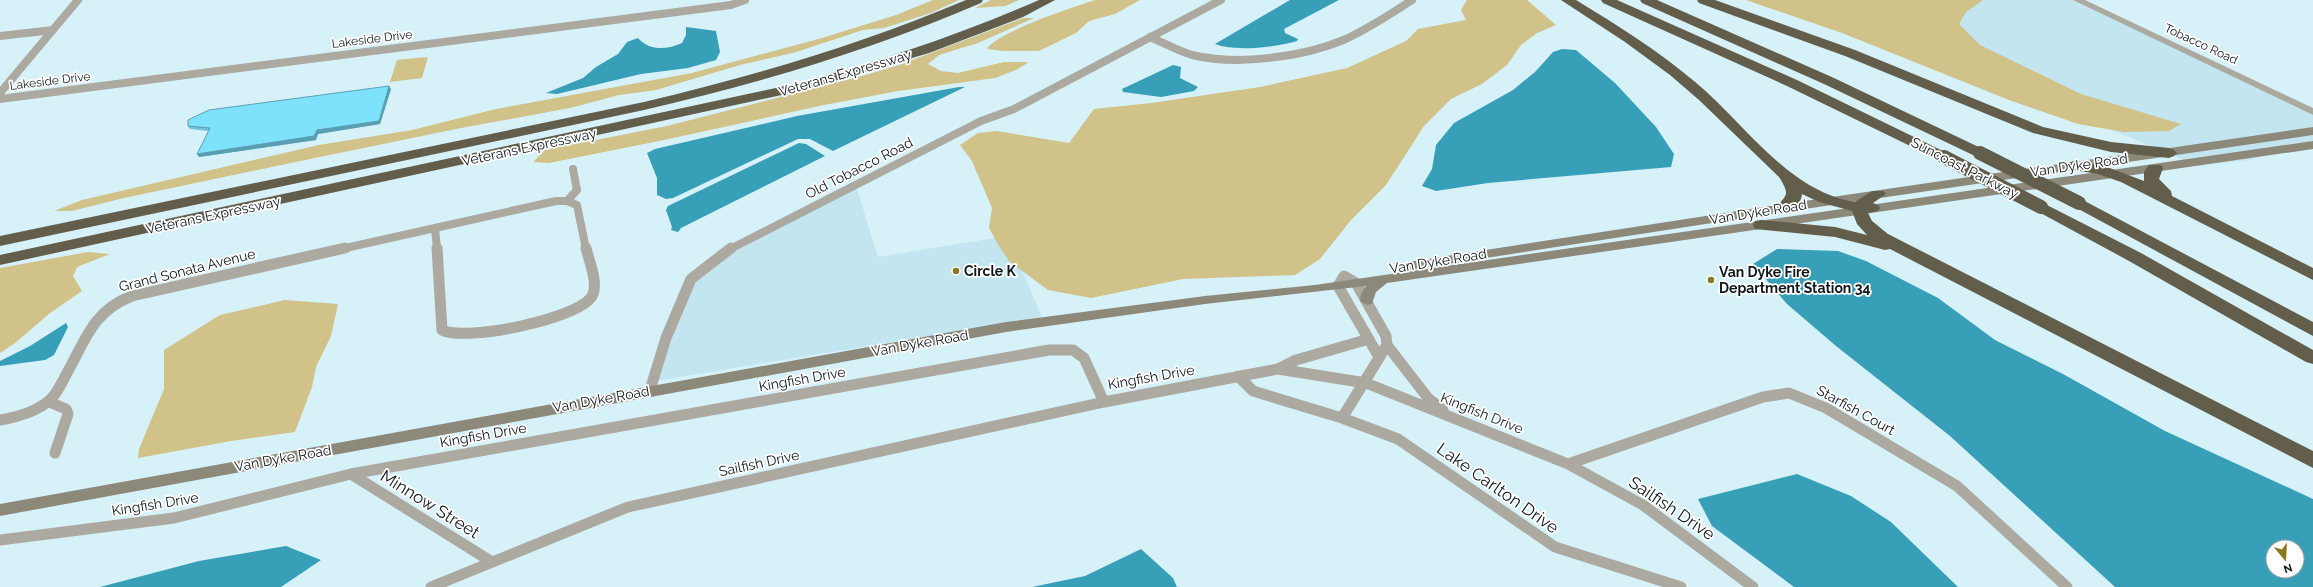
<svg xmlns="http://www.w3.org/2000/svg" width="2313" height="587" font-family="Raleway,sans-serif">
  <style>
    .built { fill: #c3e5f0 }
    .green { fill: #d0c288 }
    .water { fill: #379fb8; fill-rule: evenodd }
    .lines { fill: none; stroke-linecap: round; stroke-linejoin: round }
    .minor-far1 { stroke: #aba9a0; stroke-width: 8 }
    .minor { stroke: #aba9a0; stroke-width: 11 }
    .tertiary { fill: #aba9a0; fill-rule: evenodd }
    .secondary { fill: #8c897b; fill-rule: evenodd }
    .motorway { fill: #625e4b; fill-rule: evenodd }
    .motorway-bridge { stroke: #625e4b; stroke-width: 14 }
    .wall { fill: #6dc2da }
    .shaded-wall { fill: #599eb1 }
    .building { fill: #7fe2fd; stroke: #599eb1 }
    .poi-dot { fill: #8b771c; stroke: #fff; stroke-width: 1.5 }
    .labels { text-anchor: middle; stroke-width: 3.5; stroke-linejoin: round; paint-order: stroke }
    .far-street-label { font-size: 12px; fill: #0e171a; stroke: #fff }
    .street-label { font-size: 14px; fill: #0e171a; stroke: #fff }
    .poi-label { font-size: 14px; font-weight: bold; fill: #0e171a; stroke: #fff; text-anchor: start }
    .near-street-label { font-size: 17px; fill: #0e171a; stroke: #fff }
  </style>
  <rect width="100%" height="100%" fill="#d7f1f8"/>
  <path class="built" d="M1915 0H2074L2313 115V143L2248 160 2198 166 1999 83Z
    M856 186 878 257 1007 236 1042 317 656 381 695 279 736 249Z"/>
  <path class="green" d="M933 0H959L931 13 884 28 863 30 796 52 740 65 656 90 619 95 570 108 461 128 310 159 124 198 72 211H54L82 200 319 145 412 130 496 109 692 73 822 38 896 15Z
    M991 0H1019L1005 6 975 8Z
    M1096 0H1140L1115 14 1089 21 1076 33 1039 51H1003L987 49C995 33 1075 6 1096 0Z
    M1467 0H1527L1556 25 1537 33 1521 45 1507 65 1482 84 1451 99 1424 126 1386 185 1351 220 1320 259 1295 275 1183 279 1091 298 1048 290 1009 261 999 246 989 228 992 208 972 161 960 145 978 133 997 131 1069 143 1094 109 1151 103 1260 87 1347 68 1406 41 1418 29 1466 20 1461 10Z
    M1746 0H1983L1966 12 1959 24 1980 45 2081 94 2181 124 2169 131 2124 132 2078 124 2009 100 1842 33Z
    M1023 18H1034L978 43 939 55 928 64 941 71 958 73 1004 62H1029L1016 70 995 78 898 91 824 105 664 140 549 163 533 162 545 150 667 126 862 76 899 65Z
    M428 57 422 78 390 82 397 60Z
    M88 252 110 254 77 267 73 276 82 291 50 313 15 343 0 353V268Z
    M285 300 338 304 331 336 316 367 312 387 295 432 231 441 138 458 139 449 164 389V350L220 315Z"/>
  <path class="water" d="M1290 0H1339L1284 29 1285 33 1298 39 1297 41C1277 47 1235 52 1215 44Z
    M686 27 716 31 720 52 716 60 688 68 641 74 557 94 546 93 583 78 596 67 618 54 627 42 638 38C649 51 667 50 682 43L686 35Z
    M1562 49 1576 50 1615 83 1656 127 1674 154 1671 167 1488 183 1436 191 1422 186 1432 169 1436 145 1454 123 1513 90 1535 72 1553 52Z
    M1173 65 1181 67 1180 78 1198 87 1194 91 1161 97 1123 92 1122 89Z
    M959 87H965L833 151 810 139H798L673 198 666 199 657 195V178L647 153 655 149 797 116Z
    M799 143 806 144 825 156 681 228 678 232 671 230 672 227 666 210 668 206Z
    M1777 249 1838 251 1866 261 1938 298 1995 340 2063 374 2165 431 2313 499V587H2115L1950 436 1836 346 1787 304 1753 264ZM2273 547H2297V571H2273Z
    M66 323 68 327 54 355 45 360 0 366V361L30 346Z
    M1797 474 1851 496 1891 522 1958 587H1794L1712 526 1698 499Z
    M286 546 321 560 281 587H100L199 561Z
    M1141 549 1173 578 1177 587H1032L1085 576Z"/>
  <g class="lines">
    <path class="minor-far1" d="M0 36 53 30
      M1150 37C1164 43 1178 51 1192 55 1237 66 1304 57 1346 39 1369 28 1391 14 1412 0
      M0 93 78 0
      M0 99 731 5 745 0
      M567 201 577 190 573 169
      M435 228 437 249
      M435 228 556 201H567L577 205 586 249
      M341 249 435 228
      M730 249 981 121 1014 109 1221 0"/>
    <path class="minor" d="M437 248 442 330C465 342 579 319 592 296 599 284 589 261 586 248
      M1387 345 1428 398 1443 410
      M1278 369 1296 360 1369 339
      M1238 376 1253 391 1342 418 1398 439 1555 547 1681 587
      M650 390 666 338 691 279 731 248
      M49 402 66 409 68 414 55 453
      M1342 418 1387 345 1386 336 1356 283 1344 276 1338 286 1379 357
      M0 420C18 417 37 412 51 399 58 392 62 382 67 373 86 339 93 311 132 296L345 248
      M1568 464 1763 397 1789 393 1826 408 1957 486 2067 587
      M351 474 492 562
      M0 540 174 518 351 474 1049 350H1073L1084 358 1104 402
      M431 587 628 507 1104 402 1278 369 1366 383 1568 464 1643 505 1753 587"/>
    <path class="tertiary" d="M2073 0H2085L2313 108V115Z"/>
    <path class="secondary" d="M2313 127V135L1784 212 1408 270 1401 266 1408 262 1784 204Z
      M2313 141V149L1387 283 1376 292 1372 304 1367 305 1360 301 1361 294 1366 286 1205 304 1006 332 0 516V504L1006 322 1205 296 1315 285Z"/>
    <path class="motorway" d="M966 0H983L981 3C872 50 760 83 644 110L0 246V236L644 102C754 76 862 44 966 0Z
      M1039 0H1055L1023 17 929 53 800 91 0 265V255L794 84C878 62 959 35 1039 0Z
      M1561 0H1576C1617 25 1657 50 1694 81 1744 122 1787 191 1855 202L1872 191H1884L1886 194 1873 203 1878 205 1880 208 1878 211 1868 213 1872 221 1888 234 2313 451V468L1890 249 1885 250 1835 237 1755 229 1753 225 1755 221 1761 220 1835 227 1867 235 1857 224 1852 211 1819 202 1802 194C1801 206 1790 214 1778 211L1776 208C1786 194 1791 196 1779 177L1699 100 1670 75 1625 42Z
      M1601 0H1617L1797 80 1949 154 1952 157 1949 160H1939L1787 86 1603 3Z
      M1640 0H1657L1834 78 1985 150 1988 153 1985 156H1975L1824 84 1642 3Z
      M1697 0H1715L1855 50 2043 127 2111 142 2169 148 2174 150 2177 153 2174 156 2169 158 2111 152 2033 133 1845 56 1699 3Z
      M2074 161 2107 167 2144 181V172L2149 165H2161L2163 168 2159 179 2171 191 2172 196 2313 268V280L2121 182 2098 174 2068 169 2066 166 2068 163Z
      M2079 198 2313 322V336L2073 206 2071 203 2073 200Z
      M2041 202 2141 253 2313 350V364L2306 362 2129 261 2035 210 2033 207 2035 204Z"/>
    <path class="motorway-bridge" d="M1980 153 2079 203
      M1944 157 2041 207"/>
  </g>
  <path class="wall" d="M391 89 380 124 318 134 316 140 199 157 208 131 190 129 188 126Z"/>
  <path class="shaded-wall" d="M389 86 391 89 380 124 318 134 316 140 199 157 197 154Z"/>
  <path class="building" d="M389 86 379 121 317 130 314 136 197 154 210 128 188 126V120L209 110Z"/>
  <g class="poi-dot">
    <circle cx="956" cy="271" r="4"/>
    <circle cx="1711" cy="280" r="4"/>
  </g>
  <g class="labels">
    <g class="far-street-label">
      <text transform="translate(372 39) rotate(-7)" y="4">Lakeside Drive</text>
      <text transform="translate(2201 44) rotate(25)" y="4">Tobacco Road</text>
      <text transform="translate(50 81) rotate(-7)" y="4">Lakeside Drive</text>
    </g>
    <g class="street-label">
      <text transform="translate(845 73) rotate(-16)" y="5">Veterans Expressway</text>
      <text transform="translate(529 147) rotate(-12)" y="5">Veterans Expressway</text>
      <text transform="translate(2079 165) rotate(-8)" y="5">Van Dyke Road</text>
      <text transform="translate(859 168) rotate(-27)" y="5">Old Tobacco Road</text>
      <text transform="translate(1965 168) rotate(27)" y="5">Suncoast Parkway</text>
      <text transform="translate(1758 212) rotate(-9)" y="5">Van Dyke Road</text>
      <text transform="translate(213 215) rotate(-12)" y="5">Veterans Expressway</text>
      <text transform="translate(1438 261) rotate(-9)" y="5">Van Dyke Road</text>
      <text transform="translate(187 270) rotate(-14)" y="5">Grand Sonata Avenue</text>
      <text transform="translate(920 343) rotate(-10)" y="5">Van Dyke Road</text>
      <text transform="translate(1151 377) rotate(-10)" y="5">Kingfish Drive</text>
      <text transform="translate(802 379) rotate(-10)" y="5">Kingfish Drive</text>
      <text transform="translate(601 399) rotate(-10)" y="5">Van Dyke Road</text>
      <text transform="translate(1856 410) rotate(29)" y="5">Starfish Court</text>
      <text transform="translate(1482 413) rotate(22)" y="5">Kingfish Drive</text>
      <text transform="translate(483 435) rotate(-10)" y="5">Kingfish Drive</text>
      <text transform="translate(283 458) rotate(-10)" y="5">Van Dyke Road</text>
      <text transform="translate(759 463) rotate(-12)" y="5">Sailfish Drive</text>
      <text transform="translate(155 504) rotate(-9)" y="5">Kingfish Drive</text>
    </g>
    <g class="poi-label">
      <text x="964" y="276">Circle K</text>
      <text x="1719" y="277">Van Dyke Fire<tspan x="1719" dy="16">Department Station 34</tspan></text>
    </g>
    <g class="near-street-label">
      <text transform="translate(1498 488) rotate(35)" y="6">Lake Carlton Drive</text>
      <text transform="translate(430 504) rotate(32)" y="6">Minnow Street</text>
      <text transform="translate(1672 508) rotate(34)" y="6">Sailfish Drive</text>
    </g>
  </g>
  <g transform="translate(2285 559) rotate(162)"><circle r="19" fill="#ffffff" stroke="#9fa2a3"/>
  <path d="M0-3L7 15L0 10L-7 15Z" fill="#8b771c"/>
  <text y="-6" font-size="11" font-weight="bold" text-anchor="middle" fill="#0e171a">N</text>
  </g>
</svg>
